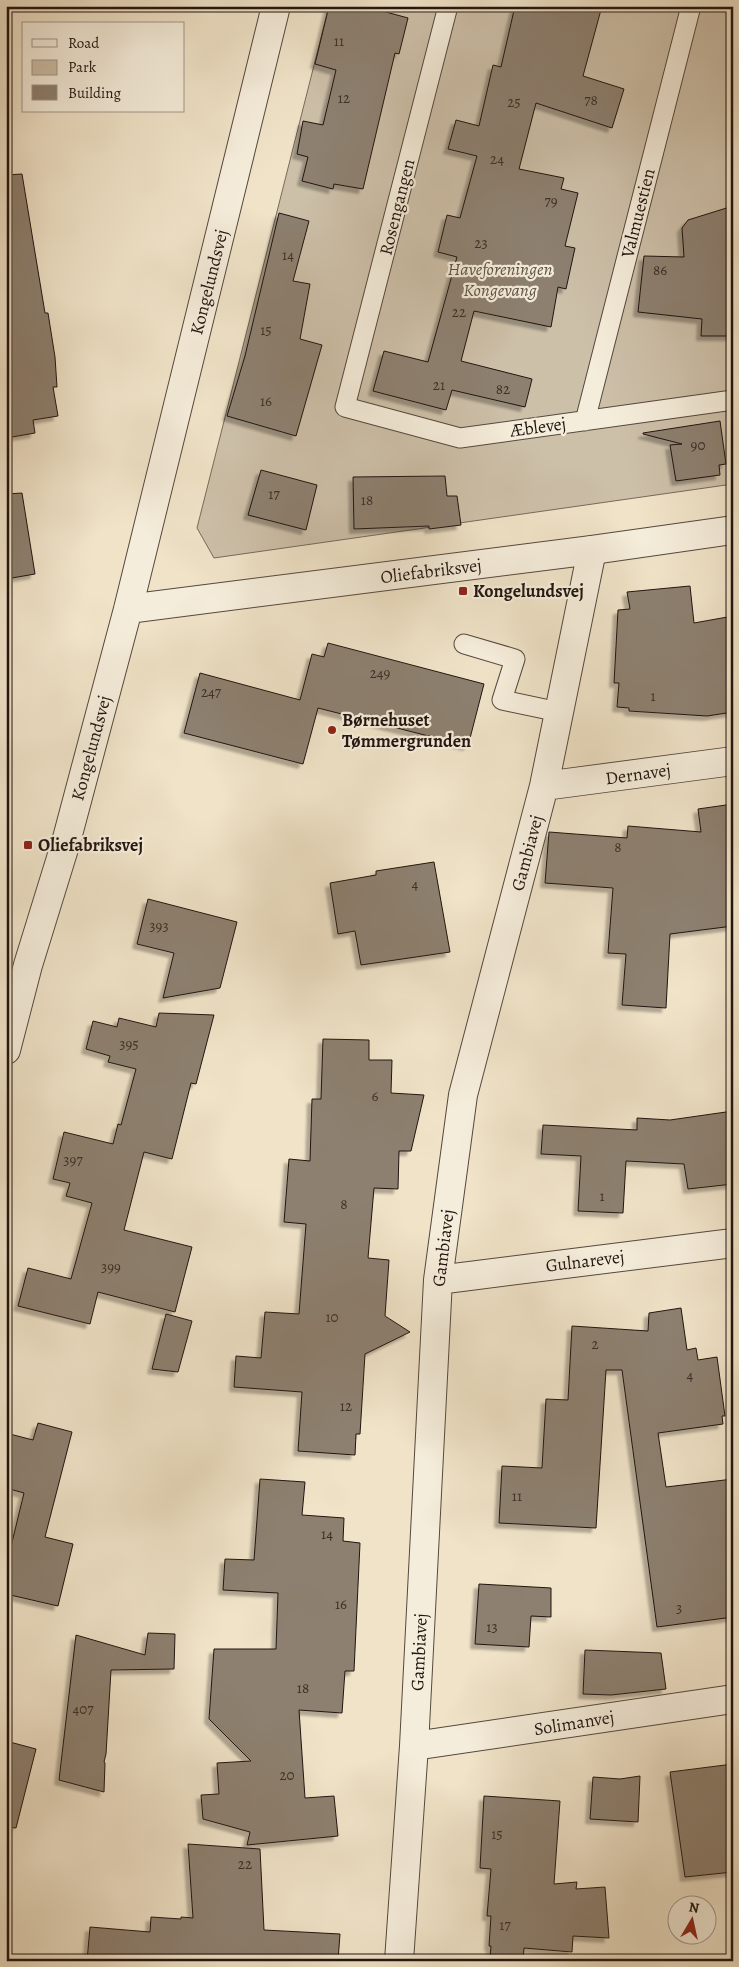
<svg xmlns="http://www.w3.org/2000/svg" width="739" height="1967" font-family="Alegreya,serif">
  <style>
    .green { fill: #cdc0a9; stroke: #776a5c }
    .building { fill: #8d8070; stroke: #211510; filter: url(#shadow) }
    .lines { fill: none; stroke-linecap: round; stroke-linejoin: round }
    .service-casing { stroke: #55483e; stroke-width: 21 }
    .minor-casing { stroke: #55483e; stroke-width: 30 }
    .tertiary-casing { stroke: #55483e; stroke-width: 30 }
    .service { stroke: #f5eddb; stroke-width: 19 }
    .minor { stroke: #f5eddb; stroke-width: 28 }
    .tertiary { stroke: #f5eddb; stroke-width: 28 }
    .poi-dot { fill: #8f2418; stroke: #f5eddb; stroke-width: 2 }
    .labels { text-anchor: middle; stroke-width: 4.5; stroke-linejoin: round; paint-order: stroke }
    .number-label { font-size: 15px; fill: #3c3028 }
    .street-label { font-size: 18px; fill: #211510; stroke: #f5eddb }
    .park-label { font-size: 18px; font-style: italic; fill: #5d5146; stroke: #f5eddb }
    .poi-label { font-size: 18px; font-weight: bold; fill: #211510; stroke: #f5eddb; text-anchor: start }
  </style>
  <defs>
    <filter id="shadow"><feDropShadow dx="-4.5" dy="4.5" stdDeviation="1" flood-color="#0004"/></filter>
  </defs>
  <rect width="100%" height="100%" fill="#f0e3c8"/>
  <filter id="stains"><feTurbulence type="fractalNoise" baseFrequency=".004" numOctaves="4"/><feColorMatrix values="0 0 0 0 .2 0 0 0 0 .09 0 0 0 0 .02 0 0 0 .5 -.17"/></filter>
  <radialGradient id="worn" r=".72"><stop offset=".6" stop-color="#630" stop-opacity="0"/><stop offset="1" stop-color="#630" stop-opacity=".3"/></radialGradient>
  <path class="green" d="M329 6H733V484L214 558 197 528Z"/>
  <path class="building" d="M329 6H364L408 18 399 54 395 53 363 189 334 184 333 189 302 181 308 157 297 154 303 121 323 125 336 70 315 64Z
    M515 6H602L583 76 624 89 612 128 536 103 519 169 564 178 561 189 578 193 565 246 575 248 566 289 558 287 551 327 474 311 461 361 532 379 525 407 452 390 446 410 373 391 384 351 428 362 457 257 438 252 447 215 460 218 477 156 448 149 456 120 479 126 493 65 501 67Z
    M22 174 45 313H48L55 357 57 387H53L58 416 33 420 35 433 6 438V175Z
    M733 206V336H701L702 319 638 312 644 256 684 257 682 228 688 220Z
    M279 213 309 221 293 281 310 284 300 339 322 345 296 436 227 416 245 356Z
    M720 421 726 464 719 465 720 475 676 481 670 445 682 444 643 434V433Z
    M261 470 317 485 306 530 248 515Z
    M445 476 447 496H457L461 525 429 529V526L354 529 353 477Z
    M22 493 35 574 6 579V494Z
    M690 586 694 623 733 616V712L707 716 629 711V708L617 707 619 683H614L618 610 630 609 627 592Z
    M328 643 484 684 468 746 318 708 303 764 184 733 200 673 300 700 312 654 324 657Z
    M733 804V926L670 934 666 1008 622 1005 626 954 608 953 613 888 545 883 549 832 627 838 628 826 701 832 698 809Z
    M434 862 450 952 361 965 355 931 338 934 330 883 376 875V871Z
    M148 899 237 922 220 988 163 998 174 953 137 944Z
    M159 1013 214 1015 196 1084 191 1083 172 1159 144 1152 124 1230 192 1247 175 1312 98 1292 90 1324 18 1306 28 1268 71 1279 92 1203 66 1196 70 1183 53 1179 64 1132 113 1144 118 1124 121 1125 136 1069 108 1062 110 1056 86 1049 93 1021 117 1027 119 1018 156 1027Z
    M323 1039 369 1040V1060H392L391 1093 424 1095 411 1151H399L398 1189 374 1188 368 1258 389 1260 385 1316 410 1332 365 1354 360 1434H356L355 1455 298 1451 302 1392 234 1387 236 1356 261 1358 265 1312 299 1314 306 1224 284 1222 289 1159 310 1161 312 1099H321Z
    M733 1111V1184L688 1189 684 1164 626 1161 623 1213 578 1211 581 1156 541 1154 543 1125 637 1130V1118L670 1120Z
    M681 1308 687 1350 696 1348 698 1360 717 1357 725 1416H722L723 1424 658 1433 666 1487 733 1479V1617L657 1627 622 1370H606L596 1528 499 1523 502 1466 542 1468 546 1399 568 1400 572 1326 648 1331 649 1313Z
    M166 1314 192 1321 178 1372 152 1369Z
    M38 1423 72 1432 45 1537 73 1544 58 1606 6 1594V1567L24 1493 6 1488V1433L33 1440Z
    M260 1479 305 1482 302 1515 344 1518 343 1541 360 1543 354 1671H345L342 1713 299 1710 305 1798 334 1796 338 1836 247 1845 250 1832 203 1819 201 1795 219 1794 217 1763 251 1761 209 1719 214 1649H276L278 1593 223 1590 225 1559 254 1560Z
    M479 1584 551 1588V1617L531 1616 529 1647 475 1644Z
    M148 1633 175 1634 174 1669 111 1670 106 1754 104 1762 105 1763 104 1792 59 1780 76 1635 145 1655Z
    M585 1650 661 1653 666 1689 611 1695 583 1694Z
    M6 1741 36 1749 16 1828 6 1827Z
    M733 1764V1872L685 1877 670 1772Z
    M640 1776 638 1822 590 1819 593 1777 620 1779Z
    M484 1796 560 1801 554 1884 577 1882 576 1889 605 1887 609 1938 573 1936 572 1952 524 1948 523 1961 490 1959 491 1946H489L491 1916H487L491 1869 480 1868Z
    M188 1844 260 1849 264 1930 340 1934 338 1961H87L90 1927 150 1932 151 1917 181 1919V1917L193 1918Z"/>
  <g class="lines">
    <g class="service-casing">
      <path id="service" d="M448 6 345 407 460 438 733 400
        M585 421 691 6
        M464 644 515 659 502 700 559 712"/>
    </g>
    <g class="minor-casing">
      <path id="minor" d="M544 786 733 761
        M438 1280 733 1243
        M414 1746 733 1699
        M399 1961 414 1746 438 1280 463 1095 544 786 592 550"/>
    </g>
    <g class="tertiary-casing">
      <path id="tertiary" d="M128 609 592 550 733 530
        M6 1050 28 965 66 842 128 609 276 6"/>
    </g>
    <use href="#service" class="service"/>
    <use href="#minor" class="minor"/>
    <use href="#tertiary" class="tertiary"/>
  </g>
  <g class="poi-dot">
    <rect x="458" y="586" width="10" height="10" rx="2.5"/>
    <circle cx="332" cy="730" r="5"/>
    <rect x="23" y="840" width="10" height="10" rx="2.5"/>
  </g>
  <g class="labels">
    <g class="number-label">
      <text x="339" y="46">11</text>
      <text x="344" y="103">12</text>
      <text x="591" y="105">78</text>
      <text x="514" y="107">25</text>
      <text x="497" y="164">24</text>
      <text x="551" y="206">79</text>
      <text x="481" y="248">23</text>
      <text x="288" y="260">14</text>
      <text x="660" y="275">86</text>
      <text x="459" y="317">22</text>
      <text x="266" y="335">15</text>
      <text x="439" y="390">21</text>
      <text x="503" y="394">82</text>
      <text x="266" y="406">16</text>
      <text x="698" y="450">90</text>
      <text x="274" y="499">17</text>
      <text x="367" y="505">18</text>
      <text x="380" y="678">249</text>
      <text x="211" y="697">247</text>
      <text x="653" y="701">1</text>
      <text x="618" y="852">8</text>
      <text x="415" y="889">4</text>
      <text x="159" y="931">393</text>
      <text x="129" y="1049">395</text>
      <text x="375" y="1101">6</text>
      <text x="73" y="1165">397</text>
      <text x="602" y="1201">1</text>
      <text x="344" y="1209">8</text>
      <text x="111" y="1272">399</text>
      <text x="332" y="1322">10</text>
      <text x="595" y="1349">2</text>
      <text x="690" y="1380">4</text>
      <text x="346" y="1411">12</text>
      <text x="517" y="1501">11</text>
      <text x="327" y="1539">14</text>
      <text x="341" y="1609">16</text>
      <text x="679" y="1613">3</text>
      <text x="492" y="1632">13</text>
      <text x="303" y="1693">18</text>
      <text x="83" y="1714">407</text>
      <text x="287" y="1780">20</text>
      <text x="497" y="1839">15</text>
      <text x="245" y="1869">22</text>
      <text x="505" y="1930">17</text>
    </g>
    <g class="street-label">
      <text transform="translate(397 207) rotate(-76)" y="6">Rosengangen</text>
      <text transform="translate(638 213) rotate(-76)" y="6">Valmuestien</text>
      <text transform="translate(209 282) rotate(-76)" y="6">Kongelundsvej</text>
      <text transform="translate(538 427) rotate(-8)" y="6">Æblevej</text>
      <text transform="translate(431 571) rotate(-7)" y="6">Oliefabriksvej</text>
      <text transform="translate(91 748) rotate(-75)" y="6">Kongelundsvej</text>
      <text transform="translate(638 774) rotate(-8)" y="6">Dernavej</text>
      <text transform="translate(527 853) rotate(-75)" y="6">Gambiavej</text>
      <text transform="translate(443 1248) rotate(-83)" y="6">Gambiavej</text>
      <text transform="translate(585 1261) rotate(-7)" y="6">Gulnarevej</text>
      <text transform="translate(419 1652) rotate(-87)" y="6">Gambiavej</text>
      <text transform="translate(574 1723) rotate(-9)" y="6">Solimanvej</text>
    </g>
    <g class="park-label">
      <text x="500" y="275">Haveforeningen<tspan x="500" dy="21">Kongevang</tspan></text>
    </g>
    <g class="poi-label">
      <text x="473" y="597">Kongelundsvej</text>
      <text x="342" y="726">Børnehuset<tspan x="342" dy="21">Tømmergrunden</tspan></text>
      <text x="38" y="851">Oliefabriksvej</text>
    </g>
  </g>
  <rect width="739" height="1967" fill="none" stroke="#f0e3c8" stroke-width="25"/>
  <rect x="8" y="8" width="724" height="1952" fill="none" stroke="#211510" stroke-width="2.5"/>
  <rect x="12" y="12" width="714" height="1942" fill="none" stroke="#211510"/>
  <rect x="22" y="22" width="162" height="90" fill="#f5eddb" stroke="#a0978a"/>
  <rect x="32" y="39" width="25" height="8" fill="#f5eddb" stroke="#a0978a"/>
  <text x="68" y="48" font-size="15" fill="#211510">Road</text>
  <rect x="32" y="60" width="25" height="15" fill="#cdc0a9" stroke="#a0978a"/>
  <text x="68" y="72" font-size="15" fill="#211510">Park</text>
  <rect x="32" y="85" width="25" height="15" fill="#8d8070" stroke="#a0978a"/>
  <text x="68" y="98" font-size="15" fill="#211510">Building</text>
  <g transform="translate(692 1920) rotate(9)"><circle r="24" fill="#f5eddb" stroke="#a0978a"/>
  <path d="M0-4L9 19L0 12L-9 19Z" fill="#8f2418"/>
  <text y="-8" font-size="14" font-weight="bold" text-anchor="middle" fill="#211510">N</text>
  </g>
  <rect width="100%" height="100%" filter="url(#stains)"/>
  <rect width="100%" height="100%" fill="url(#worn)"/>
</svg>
